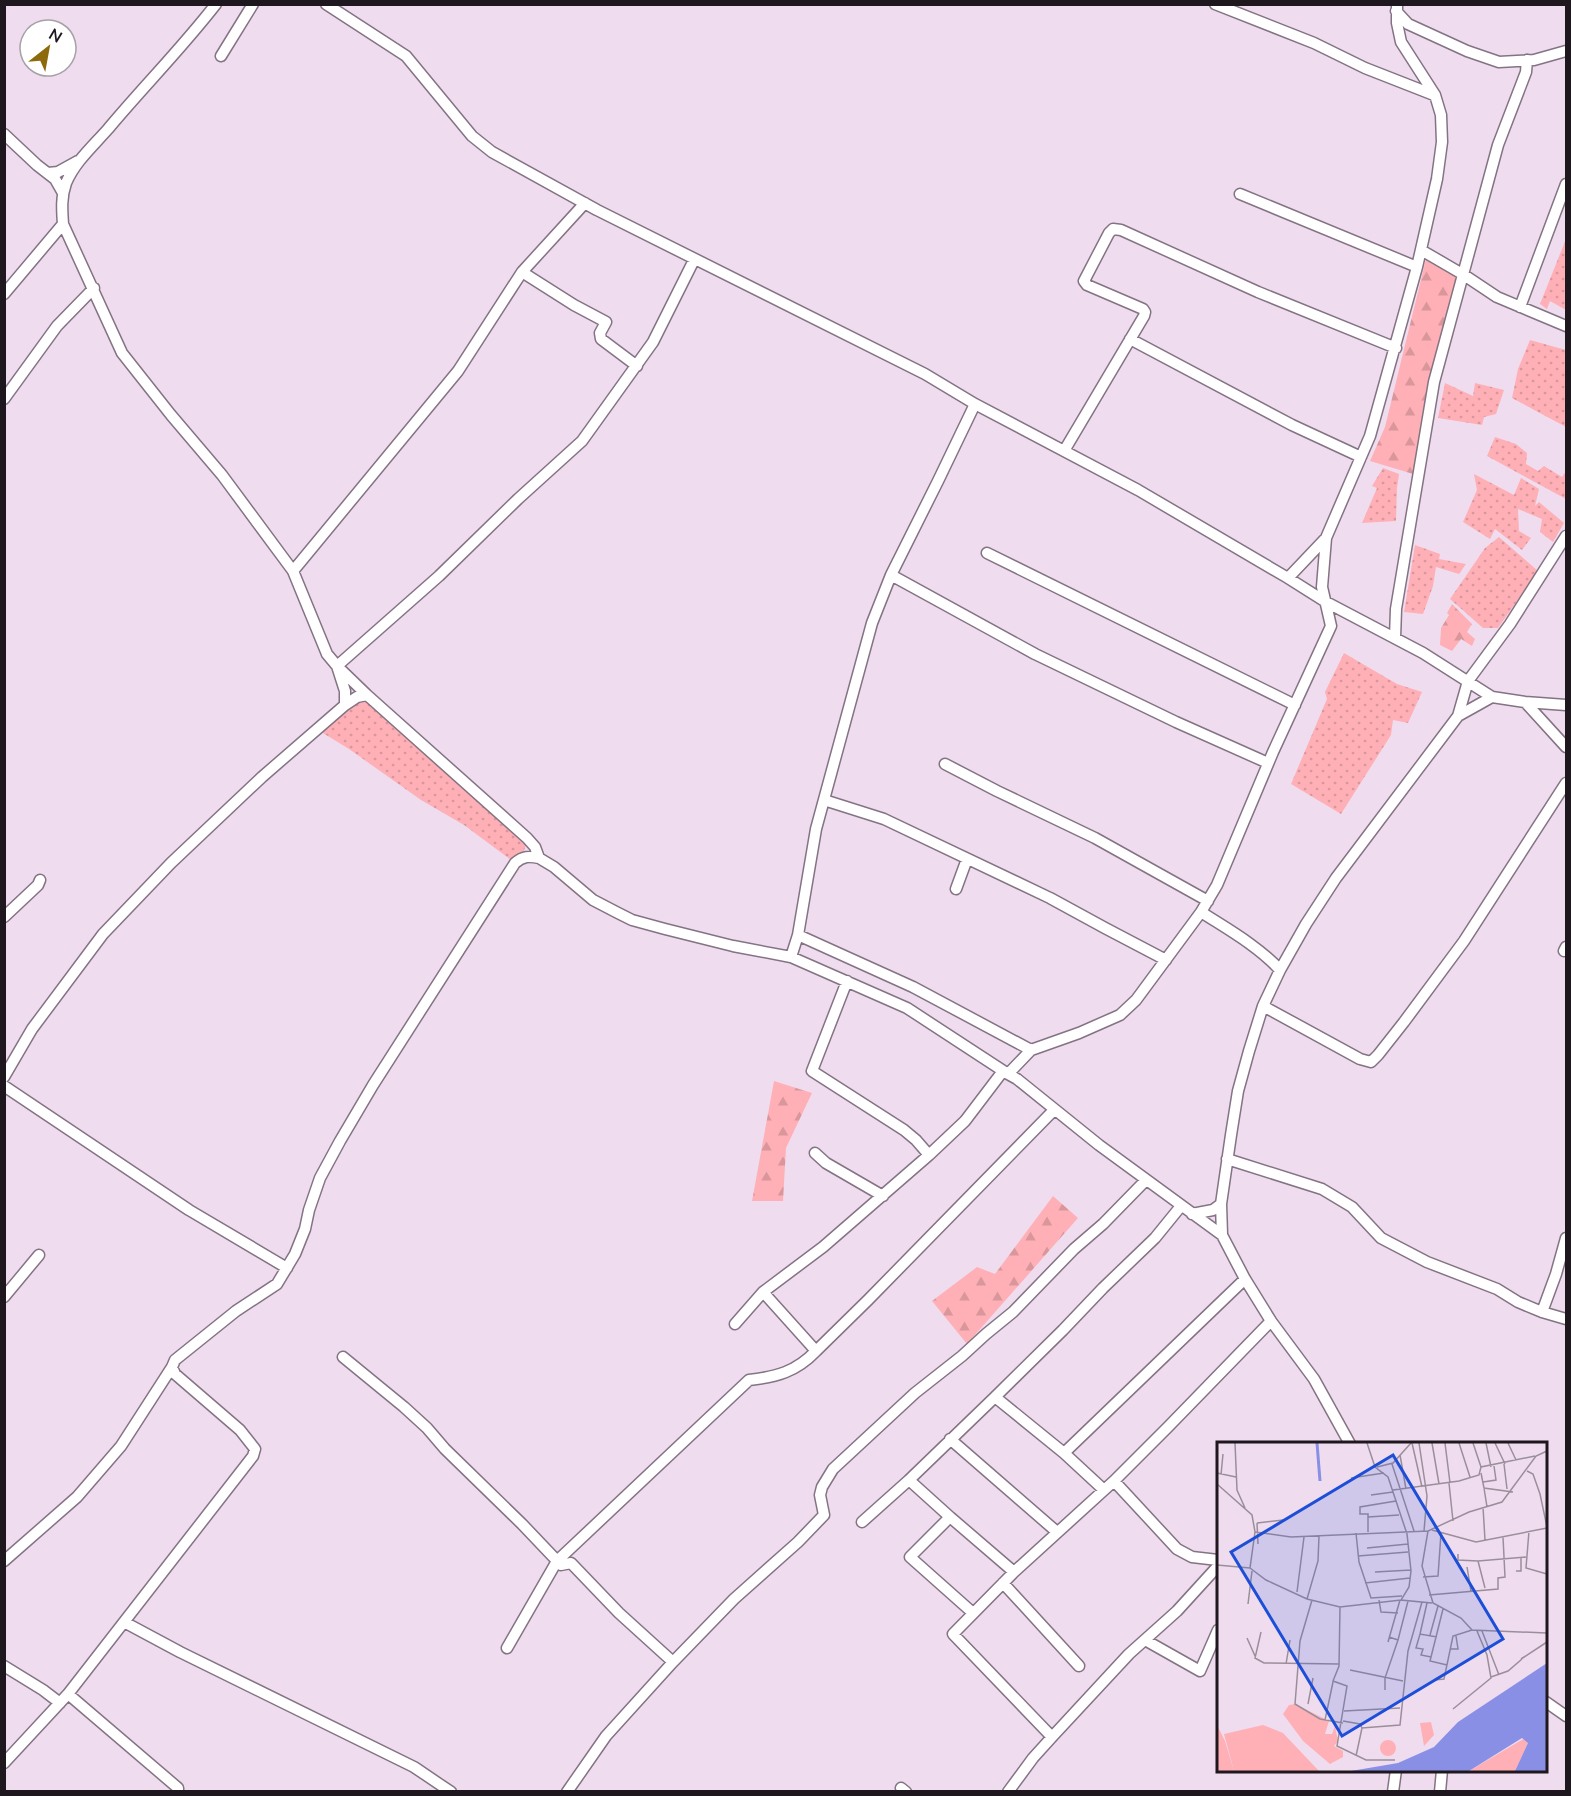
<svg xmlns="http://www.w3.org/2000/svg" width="1571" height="1796" font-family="Mulish,sans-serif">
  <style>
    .grass { fill: url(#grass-dots) }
    .forest { fill: url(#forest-firs) }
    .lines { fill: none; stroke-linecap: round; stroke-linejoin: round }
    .street-casing { stroke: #837383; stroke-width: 13 }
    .street { stroke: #fff; stroke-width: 10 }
    .inset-river { fill: none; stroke: #888fe5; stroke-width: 3 }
    .inset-road { fill: none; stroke: #9b8e9b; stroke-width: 1.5 }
    .view { fill: #1d4ed8; fill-opacity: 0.15; stroke: #1d4ed8; stroke-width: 3 }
    .inset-edge { fill: none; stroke: #1e171d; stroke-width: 3 }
  </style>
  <defs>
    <pattern id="grass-dots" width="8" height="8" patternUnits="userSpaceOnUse" patternTransform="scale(1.5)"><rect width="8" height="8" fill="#feb0b6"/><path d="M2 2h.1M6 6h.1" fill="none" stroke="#d9979c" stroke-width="1.8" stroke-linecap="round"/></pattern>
    <pattern id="forest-firs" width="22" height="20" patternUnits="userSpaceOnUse" patternTransform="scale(1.5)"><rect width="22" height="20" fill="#feb0b6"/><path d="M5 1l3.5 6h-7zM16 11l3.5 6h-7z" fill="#d9979c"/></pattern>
  </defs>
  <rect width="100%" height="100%" fill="#efddef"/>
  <path class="grass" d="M1566 239V310L1550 301 1547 309 1540 304Z
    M1530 340 1566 350V427L1512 398 1518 369Z
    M1445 383 1473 396 1475 383 1504 390 1496 414 1484 417 1482 425 1438 418Z
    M1495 437 1516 444 1527 453 1526 464 1538 471 1544 466 1562 477 1566 471V499L1487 456Z
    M1383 468 1399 474 1397 488 1396 521 1362 523 1377 488 1372 486Z
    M1474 474 1514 495 1521 478 1539 489 1535 506 1539 502 1564 523 1553 542 1540 532 1542 519 1518 509 1519 531 1531 538 1522 550 1495 529 1490 539 1463 522 1477 490Z
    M1499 537 1538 571 1498 628H1483L1450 599 1485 548Z
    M1415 545 1440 554 1439 559 1466 564 1459 574 1436 567 1433 586 1423 614 1404 612Z
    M1344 653 1397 684 1422 692 1408 723 1393 720 1391 735 1341 814 1291 784 1327 699 1325 692Z
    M367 695 527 838C526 848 523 856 515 863L464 825 421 800 349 749 318 730Z"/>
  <path class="forest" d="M1426 259 1458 276 1413 474 1370 461 1385 427Z
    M1452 604 1472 624 1467 632 1475 639 1472 646 1461 639 1452 651 1440 645 1441 628 1449 615 1447 613Z
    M774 1081 812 1093 786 1148 783 1201H752Z
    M1053 1196 1078 1218 967 1344 932 1301 977 1267 995 1274Z"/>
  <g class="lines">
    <g class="street-casing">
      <path id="street" d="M216 4C182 48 143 87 108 129 92 147 75 162 66 183 61 197 62 210 63 224L122 353 171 415 222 475 293 571 327 654 337 666 367 695 527 838 535 847 539 858 554 867 593 900 618 913 632 920 665 929 733 946 791 957 907 1008 1008 1074
        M326 4 406 56 472 136 492 152 597 210 925 374 975 404 1138 490 1288 578 1326 602 1423 653 1492 697
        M1215 4 1314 43 1365 68 1434 95
        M1396 11 1408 24 1467 51 1499 62 1534 60 1566 51
        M221 56 253 4
        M4 134 37 165 55 179 63 193
        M48 173 58 172 78 161
        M1240 194 1417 267
        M1421 250 1464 275 1497 297 1566 326
        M522 272 574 305 606 322 600 333 601 339 637 366
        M4 294 63 224
        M1520 307 1566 184
        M1130 339 1292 425 1361 457
        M4 399 57 326 94 288
        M975 404 938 481 891 575 872 623 816 829 798 935 913 987 1031 1050
        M1064 451 1144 316 1145 312 1143 309 1087 285 1084 281 1109 233 1113 229 1121 230 1258 292 1396 348
        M987 553 1295 705
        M293 571 458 371 522 272 585 203
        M891 575 1035 654 1176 722 1268 763
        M1288 578 1326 538
        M1395 638 1396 609 1434 382 1498 145 1526 72 1527 60
        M1525 702 1566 747
        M345 705V691L337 666 439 576 518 499 582 441 653 342 694 260
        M1458 716 1468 681 1510 624 1566 536
        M945 764 997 791 1095 838 1208 901
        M824 800 884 819 1050 898 1105 928 1166 960
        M956 889 967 859
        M1201 912C1229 930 1258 946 1280 970
        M4 917 38 885 40 880
        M1564 951 1566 947
        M791 957 798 935
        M847 981 812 1071 904 1130 916 1140 929 1155
        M1263 1006 1360 1059 1371 1062 1378 1055 1404 1022 1464 941 1566 783
        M4 1077 32 1029 103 934 171 863 262 777 345 705 357 697 367 695
        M4 1086 189 1210 287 1268
        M815 1153 826 1163 883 1196
        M1227 1159 1322 1189 1352 1207 1381 1238 1427 1262 1497 1289 1518 1302 1542 1312 1566 1319
        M1192 1214 1213 1210 1221 1204
        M1222 1235 1099 1145 1017 1079 1008 1074 1031 1050 1079 1033 1120 1015 1136 1000 1201 912 1217 885 1273 752 1331 626 1322 587 1326 538 1370 436 1417 267 1437 179 1442 142 1441 115 1435 95 1401 42 1397 23V4
        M763 1292 816 1351 868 1300 1054 1110
        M4 1297 39 1255
        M1542 1312 1556 1274 1566 1238
        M735 1324 763 1292 823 1247 929 1155 965 1121 1003 1071
        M343 1357 404 1407 427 1428 445 1449 522 1524 561 1565 571 1563 619 1613 673 1662
        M995 1397 1063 1330 1103 1288 1155 1238 1181 1206
        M950 1439 1057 1532
        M1350 1444 1314 1379 1271 1321 1245 1279 1222 1235 1221 1204 1231 1135 1238 1091 1249 1051 1263 1006 1280 970 1306 924 1336 878 1458 716 1492 697 1525 702 1566 705
        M1064 1453 1245 1279
        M1114 1481 1177 1549 1192 1557 1218 1560
        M950 1517 1014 1572
        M862 1522 909 1480
        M4 1561 77 1497 121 1446 172 1367
        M1003 1583 1079 1666
        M973 1613 910 1557 950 1517 909 1480 995 1397 1064 1453 1104 1490
        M124 1622 180 1652 414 1767 451 1792
        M1145 1640 1200 1671 1218 1630
        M507 1648 557 1561 749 1380C776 1377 796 1372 816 1351
        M4 1666 43 1690 60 1703
        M68 1694 178 1788V1792
        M1546 1702 1566 1716
        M1052 1737 953 1634 1014 1572 1114 1481 1168 1427 1271 1321
        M4 1763 68 1694 253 1456 255 1449 240 1430 175 1374 172 1367 175 1360 236 1311 277 1284 295 1254 305 1229 309 1210 320 1178 340 1141 373 1085 515 863C523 856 529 856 539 858
        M901 1788 906 1792
        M567 1792 606 1736 673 1662 734 1599 798 1542 824 1515 820 1495 822 1487 833 1469 915 1393 962 1356 986 1334 1013 1312 1074 1249 1103 1224 1146 1180
        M1008 1792 1033 1758 1052 1737 1129 1654 1177 1611 1218 1566
        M1393 1792 1396 1770
        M1440 1792 1442 1770"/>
    </g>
    <use href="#street" class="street"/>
  </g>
  <g transform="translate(1217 1442)">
    <rect width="330" height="330" fill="#efddef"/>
    <path d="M78 262 112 279 108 292H115L118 284 121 299 117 304 126 309V315L113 322 86 299 66 272 72 263ZM214 280 217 293 207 304 203 281ZM46 283 66 291 102 329H17L7 292ZM308 296 311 301 298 329H252ZM163 306a8 8 0 1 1 16 0a8 8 0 1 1-16 0Z" fill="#feb0b6"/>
    <path d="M0 283 8 299 17 329H0Z" fill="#feb0b6"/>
    <path d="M330 221V329H298L311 301 305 296 252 329H134L181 321 217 305 241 280Z" fill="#888fe5"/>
    <path class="inset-river" d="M100 1 103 39"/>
    <path class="inset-road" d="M18 1 20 48 28 66M150 1 158 25 171 35 190 92 194 129 192 145 184 158 215 161M195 1 205 45M202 1 210 54 207 89M215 1 222 42M228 1 233 41M242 1 253 35M256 1 264 25M269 1 274 25M278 1 288 22M291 1 299 18M330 9 319 14 285 60 252 70 211 89 205 124 216 161 244 176 255 188 330 191M183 13 189 47M175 22 197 89M287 22 290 47M160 25 176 21 194 1M310 29 316 32 323 52 330 85M0 31 19 35M264 31 267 46 296 50M4 33 6 12M134 36 167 31M266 40 279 38 277 24M232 41 236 79M0 42 35 73 38 90 74 95 211 89M267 46 270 65M176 48 242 39 262 33 264 25 318 14M154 53 176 50M266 65 268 98M151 75 182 73M40 81 41 102M40 81 66 78M215 88 259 100 330 86M312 89 309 126 330 132M38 90 33 126 49 138 90 157 123 165 184 158M151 90V72H143V65L179 59M139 91 142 120 154 156 185 154M150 106 191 102M241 112V118L261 119 309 115M141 114 191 110M261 119 268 146M0 123 33 126M250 125 254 149M299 129H304V115M158 130 194 128M206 135 221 134 224 91M148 141 193 136M80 150 87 95M212 153 281 147V136L288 135 286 95M90 157 101 119 102 94M95 158 83 199 78 262 103 277 126 281M162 158 164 170 181 171M31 162 35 129M123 165 122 224 116 239 130 244 120 304 149 318H178M226 167 213 219 230 223M265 189 282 233M44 190 38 216 47 221 122 222M203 192 210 161M213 193 221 164M172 195 181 198 191 159M30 196 38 214M171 200 183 158M233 207H241L239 194M214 215 204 213 206 207 199 206 203 192 220 195M304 217 330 200M69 222 73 198M133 228 186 239M274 235 291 229 305 217M217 238 227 237 236 194 255 188M168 248V236L181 198M91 262 96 236M236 267 274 236 270 213 260 189M127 269 183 266M108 278 116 240M126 279 143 282 145 286 183 283 191 209 205 160M139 314 145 286"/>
    <path class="view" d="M176 13 286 197 125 294 14 110Z"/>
    <rect width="330" height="330" class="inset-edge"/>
  </g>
  <rect width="1571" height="1796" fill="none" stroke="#1e171d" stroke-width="12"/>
  <g transform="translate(48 48) rotate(31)"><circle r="28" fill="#ffffff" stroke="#a5a2a5" stroke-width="1.5"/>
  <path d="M0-4.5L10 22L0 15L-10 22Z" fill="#8c6a0b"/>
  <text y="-9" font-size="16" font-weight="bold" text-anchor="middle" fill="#1e171d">N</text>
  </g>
</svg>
